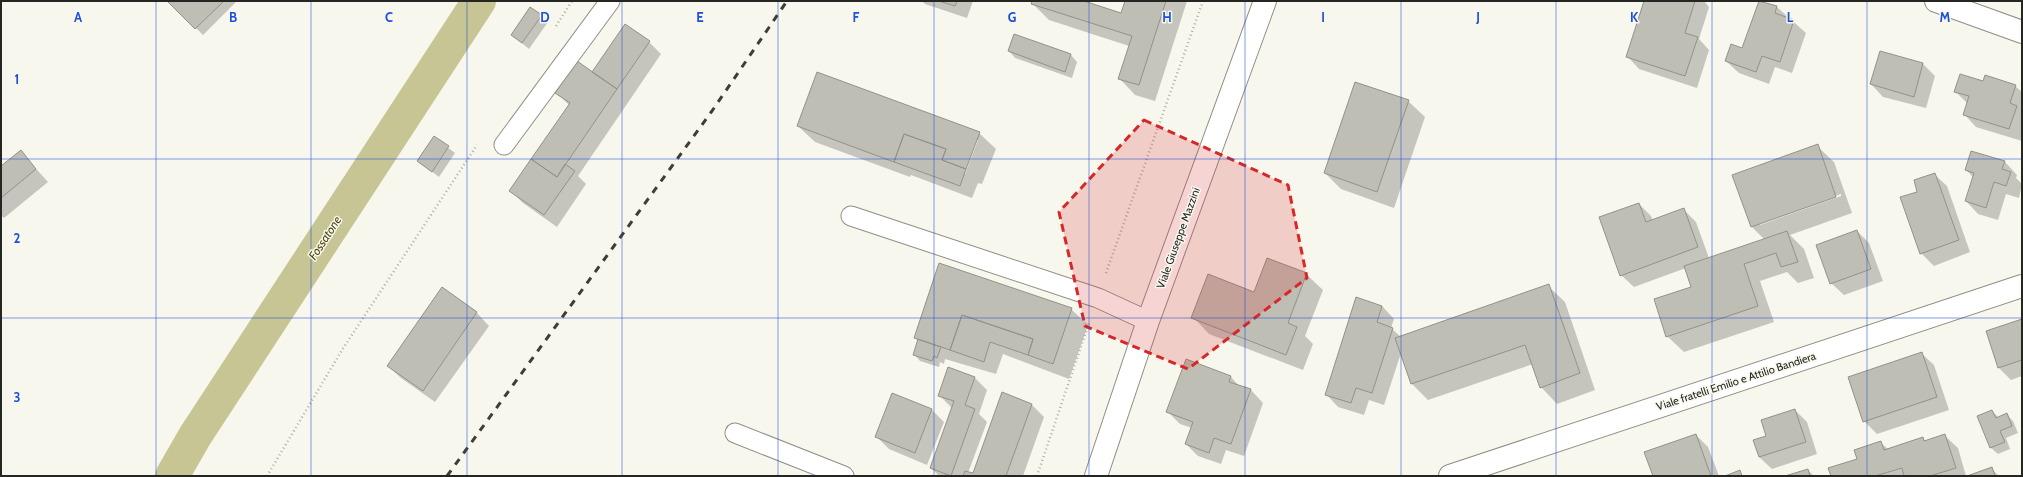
<svg xmlns="http://www.w3.org/2000/svg" width="2023" height="477" font-family="Cabin,sans-serif">
  <style>
    .shadow { fill: #0003; fill-rule: evenodd }
    .lines { fill: none; stroke-linecap: round; stroke-linejoin: round }
    .canal { stroke: #c6c593; stroke-width: 34 }
    .building { fill: #bebeb5; stroke: #929289 }
    .service-casing { stroke: #8f8f86; stroke-width: 21 }
    .minor-casing { stroke: #8f8f86; stroke-width: 24 }
    .tertiary-casing { stroke: #8f8f86; stroke-width: 24 }
    .path { stroke: #aeaea7; stroke-width: 2.5; stroke-dasharray: 1 3; stroke-linecap: butt }
    .service { stroke: #fff; stroke-width: 19 }
    .minor { stroke: #fff; stroke-width: 22 }
    .tertiary { stroke: #fff; stroke-width: 22 }
    .rail { stroke: #3d3d39; stroke-width: 3; stroke-dasharray: 7 7; stroke-linecap: butt }
    .marked { fill: #d62828; fill-opacity: 0.2; stroke: #d62828; stroke-width: 3; stroke-dasharray: 8 5; stroke-linejoin: round }
    .grid { fill: none; stroke: #1d4ed8; stroke-width: 1; stroke-opacity: 0.55 }
    .labels { text-anchor: middle; stroke-width: 3; stroke-linejoin: round; paint-order: stroke }
    .street-label { font-size: 11px; fill: #252522; stroke: #f7f7ee }
    .water-label { font-size: 12px; font-style: italic; fill: #4b480c; stroke: #f7f7ee }
    .grid-label { font-size: 13px; text-anchor: middle; font-weight: bold; fill: #1d4ed8; stroke: #f7f7ee; stroke-width: 3; stroke-linejoin: round; paint-order: stroke }
  </style>
  <rect width="100%" height="100%" fill="#f7f7ee"/>
  <path class="shadow" d="M169 1H237L203 35Z
    M922 1H973L967 18 925 4Z
    M1033 1H1089L1088 3 1122 14 1126 1H1187L1155 101 1135 95 1119 78 1129 46 1049 20 1032 3Z
    M1645 1H1704L1709 7 1699 39 1709 50 1697 88 1639 69 1627 56Z
    M1760 1 1777 7 1806 33 1792 73 1775 67 1769 84 1739 73 1726 61 1743 50Z
    M541 16 548 22 529 49 512 35Z
    M1014 35 1071 55 1077 62 1072 78 1015 58 1009 51Z
    M649 42 661 54 578 176 586 184 557 227 523 203 511 191 569 105 556 92Z
    M1923 64 1935 76 1926 108 1883 97 1871 84Z
    M1984 83 2015 86 2022 92V141L1976 127 1964 114 1967 103 1955 91Z
    M1408 101 1425 117 1394 208 1341 189 1325 173Z
    M798 126 979 133 996 149 982 184 978 183 972 198 911 175 910 177 815 142ZM976 140H978L965 174 963 173Z
    M434 137 455 153 439 177 418 161Z
    M1817 146 1834 162 1852 213 1790 235 1804 249 1814 278 1798 283 1787 272 1760 281 1774 322 1684 352 1667 336 1692 287 1686 268 1634 287 1621 275 1639 204 1651 216 1653 221 1684 210 1696 222 1709 258 1765 240 1752 227ZM1841 194V196L1760 225V223Z
    M20 151 48 182 4 218 1 215V167Z
    M1972 152 2005 162 2017 175 2016 178 2022 184 2019 198 2006 194 1998 220 1978 214 1966 201 1973 177 1966 170Z
    M1934 174 1947 186 1970 252 1934 266 1921 253 1919 192Z
    M1857 231 1869 243 1883 281 1844 295 1831 283Z
    M1306 274 1323 290 1305 336 1313 344 1303 370 1209 334 1193 317Z
    M1548 286 1565 302 1595 390 1557 404 1541 387 1533 364 1428 400 1412 384 1401 353 1384 405 1369 400 1364 415 1338 407 1326 394 1357 298 1382 306 1394 319 1391 328 1401 337Z
    M442 289 477 313 489 326 435 402 401 378 388 366Z
    M1071 309 1088 325 1069 379 1003 354 996 374 945 359 944 364 940 362 939 367 920 361 914 354 918 341 915 337Z
    M2022 320V376L2011 380 1999 368Z
    M1921 353 1934 365 1949 410 1877 434 1864 421Z
    M949 369 975 378 987 390 979 414 987 422 968 473 973 475 1003 394 1032 405 1044 417 1023 476H939L931 468 952 408 939 395Z
    M1231 377 1240 387 1251 390 1263 403 1244 456 1226 450 1221 464 1198 456 1186 444 1192 428 1180 424 1168 412Z
    M932 410 944 422 927 465 889 449 877 437Z
    M1795 410 1807 422 1817 454 1772 469 1759 457 1754 441 1767 437Z
    M1992 411 1999 418 2007 415 2013 421 2018 433 2006 438 2010 449 1998 454 1991 448 1978 417Z
    M1696 435 1708 447 1719 476H1654Z
    M1945 436 1958 448 1966 476H1832L1881 443 1888 449 1923 439 1926 441Z
    M1991 468 1999 476H1970Z
    M1808 470 1814 476H1788Z"/>
  <g class="lines">
    <path class="canal" d="M172 476 195 436 479 1"/>
  </g>
  <path class="building" d="M167 1H224L195 29Z
    M939 1H957L955 6Z
    M1032 1H1084L1121 13 1125 1H1166L1139 85 1118 79 1132 36 1031 4Z
    M1644 1H1695L1685 33 1698 37 1685 76 1626 57Z
    M1759 1 1777 6 1775 13 1794 20 1780 62 1762 56 1756 72 1725 61 1731 44 1742 48Z
    M530 7 542 15 522 43 511 35Z
    M625 24 650 41 617 89 592 72Z
    M1014 34 1071 54 1065 72 1008 51Z
    M1880 51 1923 63 1914 97 1870 84Z
    M577 61 617 89 557 177 531 159 570 103 555 93Z
    M817 72 980 132 966 169 942 160 946 149 904 134 894 162 797 126Z
    M1960 74 1983 81 1985 75 2016 85 2010 103 2017 106 2009 129 1963 115 1969 96 1954 92Z
    M1355 82 1409 100 1377 192 1324 173Z
    M904 134 946 149 942 160 966 169 960 186 894 162Z
    M434 136 449 146 432 172 417 161Z
    M1818 144 1836 197 1751 227 1732 175Z
    M21 150 36 169 1 198V166Z
    M1971 151 2005 161 2002 169 2011 172 2006 186 1994 182 1986 208 1965 201 1974 173 1965 170Z
    M531 159 557 177 565 164 575 171 544 215 509 191Z
    M1935 173 1959 240 1920 254 1900 197 1917 192 1914 180Z
    M1639 203 1646 222 1684 208 1698 247 1620 276 1599 217Z
    M1857 230 1871 269 1830 284 1816 245Z
    M1787 231 1798 262 1781 267 1776 253 1744 264 1758 306 1666 337 1654 299 1691 287 1684 266Z
    M1267 258 1307 273 1288 323 1297 327 1286 355 1191 318 1208 274 1254 292Z
    M939 263 1072 308 1053 364 1028 355 1033 339 962 315 950 350 914 338Z
    M1549 284 1580 373 1540 388 1525 345 1411 384 1395 338Z
    M442 287 477 312 423 391 387 366Z
    M1356 297 1382 306 1377 322 1393 328 1372 393 1356 388 1351 403 1325 395Z
    M962 315 1033 339 1028 355 990 342 984 362 950 350Z
    M2022 319V360L1998 368 1986 331Z
    M918 339 941 347 937 358 934 356 932 361 913 355Z
    M1922 352 1937 397 1863 422 1848 377Z
    M1186 359 1231 376 1229 382 1251 389 1231 444 1214 438 1209 453 1185 444 1193 422 1166 412Z
    M948 367 975 377 965 405 975 409 951 476 930 468 954 401 938 396Z
    M1002 392 1032 404 1006 476H963L965 471 973 473Z
    M892 393 932 409 915 453 875 437Z
    M1795 409 1806 442 1759 457 1753 440 1766 436 1761 420Z
    M1992 410 1996 418 2007 413 2012 426 2000 431 2005 442 1990 448 1977 416Z
    M1696 434 1711 476H1653L1644 452Z
    M1945 434 1956 468 1930 476H1904L1902 468 1875 476H1831L1828 468 1857 459 1854 450 1881 441 1884 450 1923 437 1924 441Z
    M1992 467 1995 476H1967Z
    M1808 469 1810 476H1785Z
    M1740 470 1742 476H1725Z"/>
  <g class="lines">
    <g class="service-casing">
      <path id="service" d="M504 145 610 1
        M851 216 1098 298 1148 321
        M735 433 844 476"/>
    </g>
    <g class="minor-casing">
      <path id="minor" d="M1936 1 2022 32
        M1450 476 2022 286"/>
    </g>
    <g class="tertiary-casing">
      <path id="tertiary" d="M1096 476 1148 321 1265 1"/>
    </g>
    <path class="path" d="M556 26 572 1
      M1106 273 1203 1
      M267 476 342 350 477 145
      M1037 476 1089 323"/>
    <use href="#service" class="service"/>
    <use href="#minor" class="minor"/>
    <use href="#tertiary" class="tertiary"/>
    <path class="rail" d="M447 476 712 111 787 1"/>
  </g>
  <path class="marked" d="M1144 120 1288 185 1307 278 1188 369 1085 326 1059 212Z"/>
  <path class="grid" d="M156 1V476M311 1V476M467 1V476M622 1V476M778 1V476M934 1V476M1089 1V476M1245 1V476M1401 1V476M1556 1V476M1712 1V476M1867 1V476M1 159H2022M1 318H2022"/>
  <g class="labels">
    <g class="street-label">
      <text transform="translate(1178 238) rotate(-70)" y="4">Viale Giuseppe Mazzini</text>
      <text transform="translate(1736 381) rotate(-18)" y="4">Viale fratelli Emilio e Attilio Bandiera</text>
    </g>
    <g class="water-label">
      <text transform="translate(325 238) rotate(-57)" y="4">Fossatone</text>
    </g>
  </g>
  <g class="grid-label">
    <text x="78" y="22">A</text>
    <text x="233" y="22">B</text>
    <text x="389" y="22">C</text>
    <text x="545" y="22">D</text>
    <text x="700" y="22">E</text>
    <text x="856" y="22">F</text>
    <text x="1012" y="22">G</text>
    <text x="1167" y="22">H</text>
    <text x="1323" y="22">I</text>
    <text x="1478" y="22">J</text>
    <text x="1634" y="22">K</text>
    <text x="1790" y="22">L</text>
    <text x="1945" y="22">M</text>
    <text x="17" y="84">1</text>
    <text x="17" y="243">2</text>
    <text x="17" y="402">3</text>
  </g>
  <rect width="2023" height="477" fill="none" stroke="#252522" stroke-width="4"/>
</svg>
